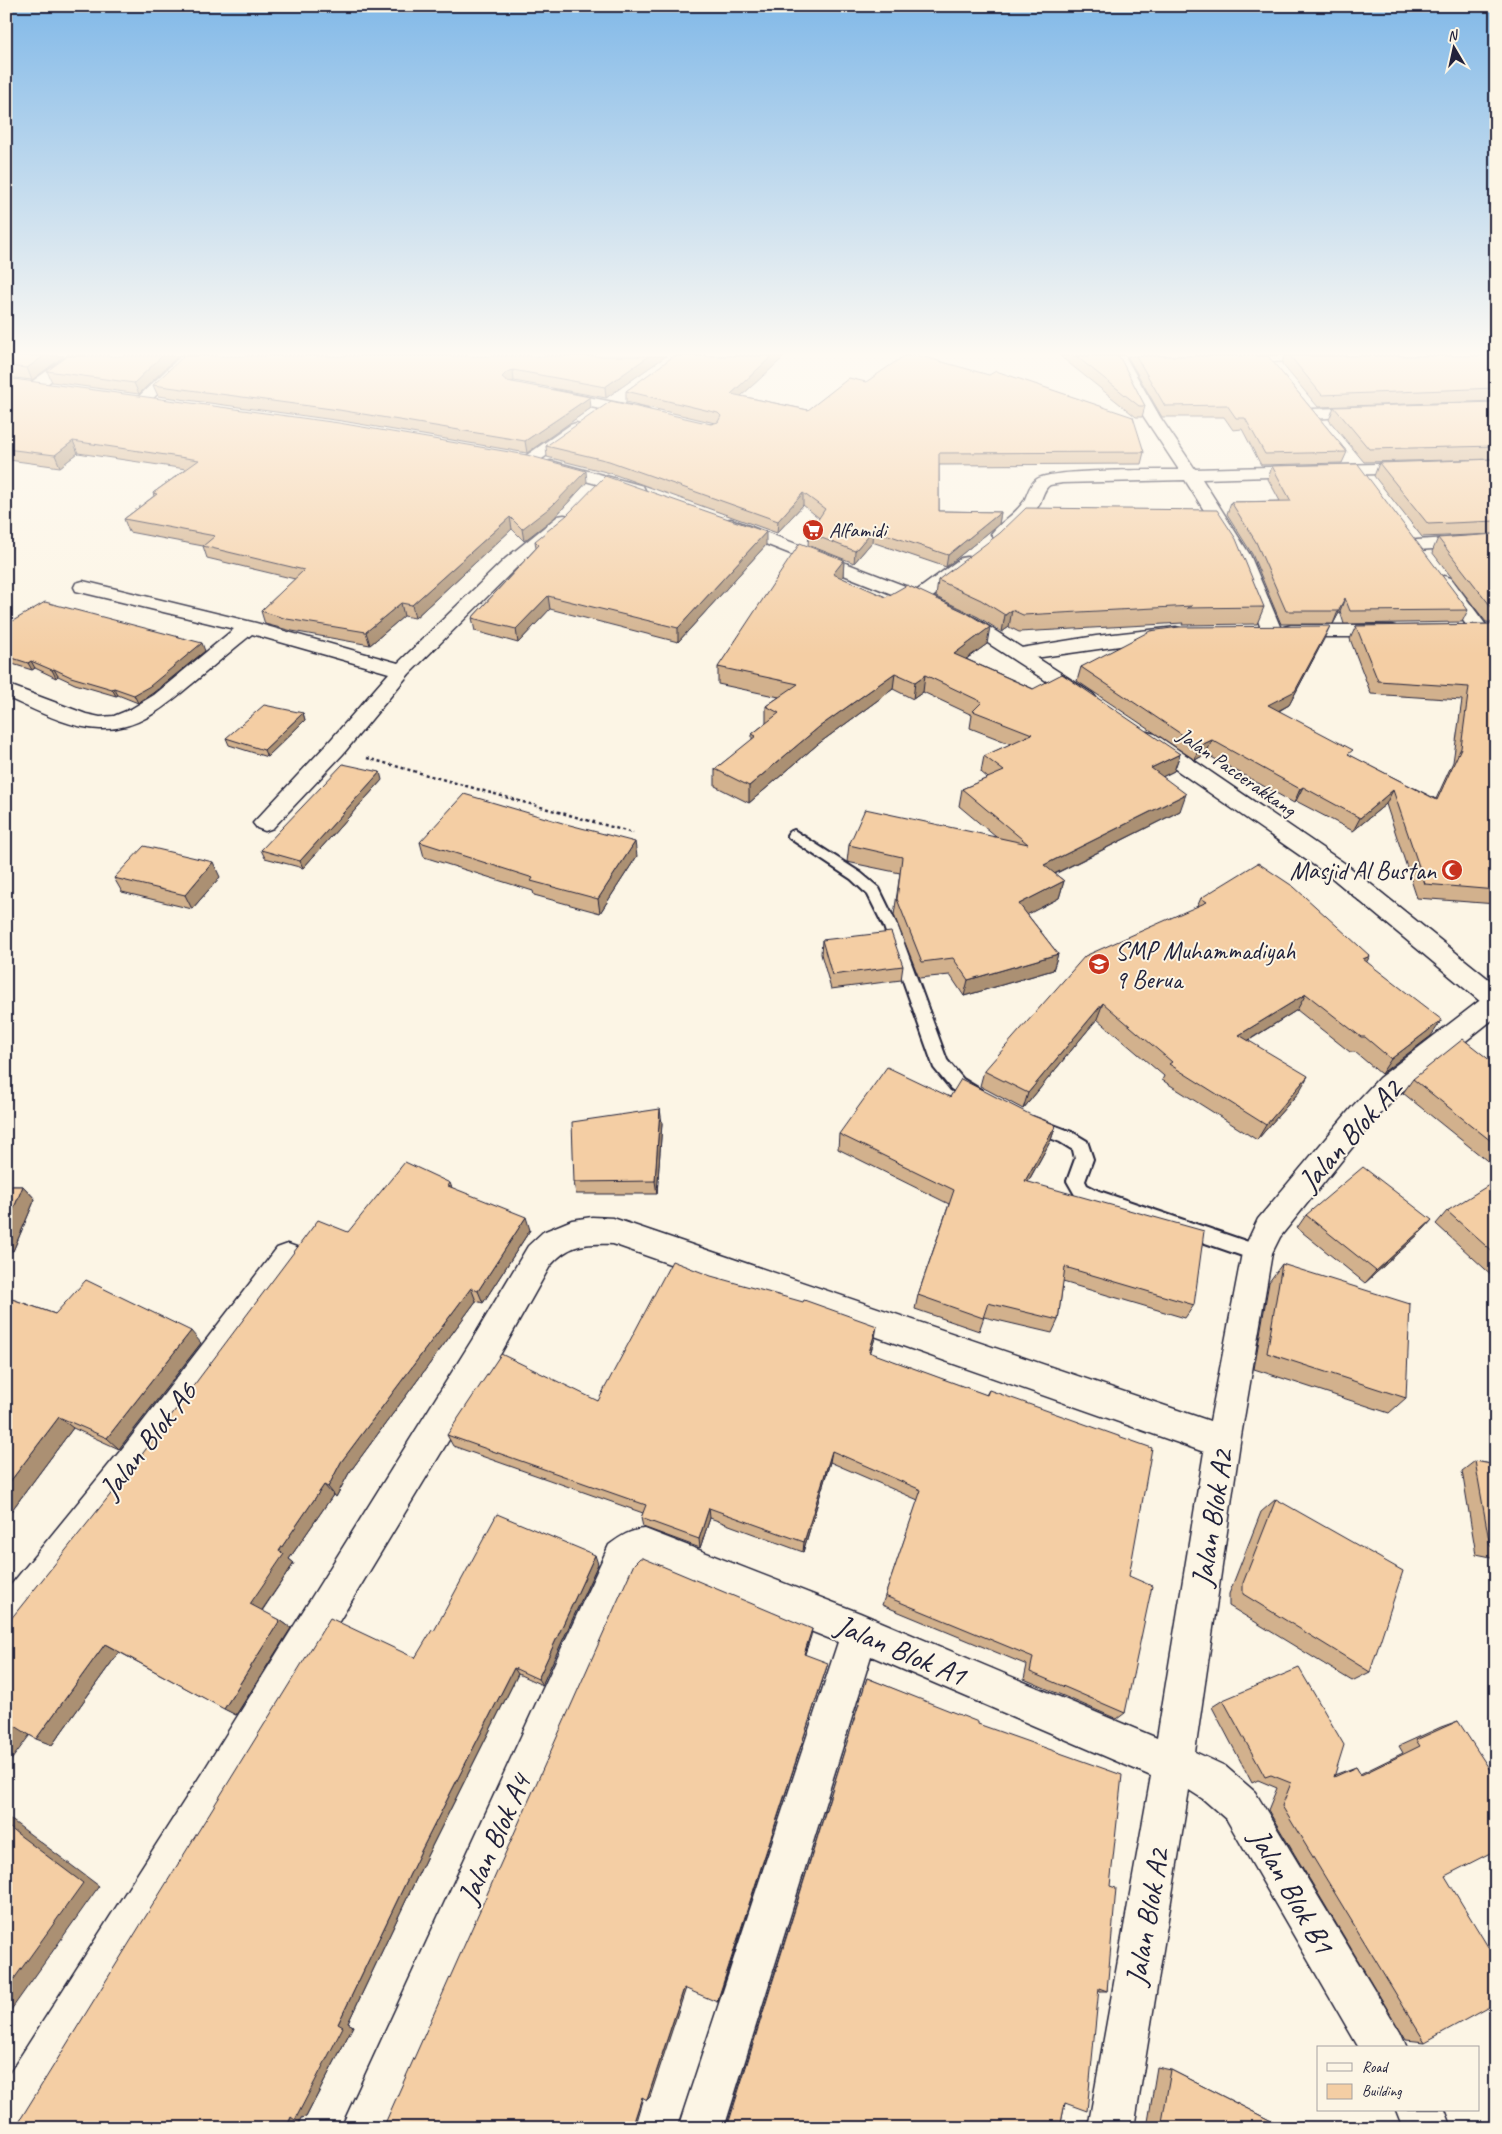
<svg xmlns="http://www.w3.org/2000/svg" width="1502" height="2134" font-family="Caveat,sans-serif">
  <style>
    .lines { fill: none; stroke-linecap: round; stroke-linejoin: round }
    .service-casing { stroke: #22223b; stroke-width: 4 }
    .minor-casing { stroke: #22223b; stroke-width: 3 }
    .tertiary-casing { stroke: #22223b; stroke-width: 3 }
    .secondary-casing { stroke: #22223b; stroke-width: 3 }
    .path { stroke: #22223b; stroke-width: 2.5; stroke-dasharray: 3 3; stroke-linecap: butt }
    .service { fill: #fcf5e5; fill-rule: evenodd }
    .minor { fill: #fcf5e5; fill-rule: evenodd }
    .tertiary { fill: #fcf5e5; fill-rule: evenodd }
    .secondary { fill: #fcf5e5; fill-rule: evenodd }
    .wall { fill: #d2b18d; stroke: #22223b }
    .shaded-wall { fill: #ab9073; stroke: #22223b }
    .building { fill: #f4cea4; stroke: #22223b }
    .labels { text-anchor: middle; stroke-width: 4; stroke-linejoin: round; paint-order: stroke }
    .far-poi-label { font-size: 21px; fill: #22223b; stroke: #fcf5e5; text-anchor: start }
    .far-street-label { font-size: 21px; fill: #22223b; stroke: #fcf5e5 }
    .poi-label { font-size: 25px; fill: #22223b; stroke: #fcf5e5; text-anchor: end }
    .near-street-label { font-size: 30px; fill: #22223b; stroke: #fcf5e5 }
  </style>
  <rect width="100%" height="100%" fill="#fcf5e5"/>
  <filter id="ink" filterUnits="userSpaceOnUse"><feTurbulence type="fractalNoise" baseFrequency=".02" numOctaves="2"/><feDisplacementMap in="SourceGraphic" scale="10" xChannelSelector="R" yChannelSelector="G"/><feConvolveMatrix kernelMatrix="1 2 1 2 8 2 1 2 1" color-interpolation-filters="sRGB"/></filter>
  <g filter="url(#ink)">
    <g class="lines">
      <g class="service-casing">
        <path id="service" d="M794 830 861 873 879 888 898 927 947 1060 963 1079 981 1090 983 1095 981 1100 975 1102 969 1100 951 1089 934 1068 884 927 868 895 851 879 789 838 787 835 789 832Z
          M1033 1117 1072 1132 1087 1141 1093 1159 1085 1181 1087 1185 1099 1191 1263 1247 1266 1253 1263 1259 1257 1261 1087 1202 1075 1195 1067 1181 1075 1159 1073 1150 1060 1142 1027 1129 1025 1124 1027 1119Z"/>
      </g>
      <g class="minor-casing">
        <path id="minor" d="M68 356H85L40 389H30L27 386 30 383Z
          M181 356H197L147 404H137L134 401 137 398Z
          M1111 356H1125L1160 417 1195 469 1413 463 1419 464 1421 468 1419 472 1413 473 1202 479 1250 555 1282 631 1279 635 1272 637 1265 635 1262 631 1232 555 1185 480 1062 483C1059 484 1053 484 1050 485 1044 488 1042 499 1039 505 1030 519 1011 542 994 538L991 534C1000 522 1015 515 1024 501 1028 494 1029 484 1037 479 1052 469 1154 470 1179 470L1144 417Z
          M1262 356H1335L1328 360 1268 362 1263 361Z
          M553 390 643 408 649 410 651 413 649 416 643 418 548 398 545 395 548 392Z
          M1368 407 1374 409 1376 412 1374 415 1312 419 1306 417 1304 414 1306 411 1312 409Z
          M576 423 582 425 584 428 582 431 536 463H524L522 460 524 457 570 425Z
          M564 515 570 516 573 520 570 524 517 567 409 674 343 754 273 828 265 831 257 828 253 823 327 744 389 673 252 634C234 648 217 663 199 678 170 702 141 731 100 729 68 728 35 710 6 697V684L86 714 100 717 114 716 131 709 154 695 234 629 76 591 74 587 76 583 83 581 256 623 398 663 505 559 558 516Z
          M1496 535V545L1417 550 1411 549 1408 545 1411 541 1417 540Z
          M967 557 973 558 976 562 973 566 926 602 919 604 912 602 910 598 912 594 961 558Z
          M1444 576 1451 578 1486 625 1489 629 1486 633 1479 635 1472 633 1435 582 1437 578Z
          M1496 992V1017L1399 1094 1372 1123 1280 1237 1272 1253 1240 1442 1195 1752 1225 1766 1255 1792 1400 2032 1407 2048H1359L1227 1820 1203 1799 1189 1790 1134 2128H1088L1151 1776 871 1656 724 2128H678L838 1642 645 1565H641L635 1571 388 2128H341L609 1545C621 1536 630 1530 645 1529L860 1613 1157 1738 1204 1452 613 1244C585 1243 569 1244 550 1266L496 1362 234 1795 29 2128H6V2079L206 1767 472 1340 528 1246 543 1232 572 1220 592 1217 613 1218 1210 1421 1242 1253 1258 1219 1352 1107 1379 1078 1487 995Z
          M288 1244 299 1248 303 1258 299 1268 145 1474 19 1634 6 1640V1591L121 1450 277 1248Z
          M1396 2110H1445L1452 2128H1403Z"/>
      </g>
      <g class="tertiary-casing">
        <path id="tertiary" d="M1291 625H1391L1398 627 1401 631 1398 635 1391 637H1291L1284 635 1281 631 1284 627Z
          M1176 627 1183 629 1186 633 1183 637 1021 660 1014 658 1011 654 1014 650 1021 648 1096 636Z"/>
      </g>
      <g class="secondary-casing">
        <path id="secondary" d="M551 461 643 486 645 490 643 494 637 495 545 470 543 466 545 462Z
          M731 519 926 594 977 619 1093 694 1096 698 1093 702 1086 704 1079 702 963 627 912 602 725 528 722 524 725 520Z
          M1147 732 1155 734 1347 865 1496 985V1010L1487 1007 1331 877 1139 744 1136 739 1139 734Z"/>
      </g>
      <path class="path" d="M367 758 633 833"/>
      <use href="#service" class="service"/>
      <use href="#minor" class="minor"/>
      <use href="#tertiary" class="tertiary"/>
      <use href="#secondary" class="secondary"/>
    </g>
    <path class="wall" d="M6 356H64L32 380 6 377Z
      M178 356 139 394 52 382 47 371Z
      M666 356 606 398 514 381 511 382 591 408 527 453 342 421 158 396 153 385Z
      M674 356H785L741 396 808 410 1144 452 1141 464 939 465V511L1001 512 999 524 946 567 872 542 854 563 808 545 809 533 819 518 803 505 777 533 610 473 547 457 546 446 715 423 626 402V391Z
      M1060 356H1119L1145 406 1142 417H1136Z
      M1127 356H1268L1347 452 1342 463 1261 465 1242 429 1233 430 1224 417H1162Z
      M1284 356H1496V401L1318 407 1282 364Z
      M6 378 587 482 554 518 524 541 512 529 415 618 404 616 370 645 292 631 265 624 261 611 295 579 207 558 203 546 129 532 124 519 154 496 153 493 186 469 78 453 60 467 9 460 6 462Z
      M1496 402V459L1364 462 1329 420 1334 407Z
      M1496 459V534L1422 537 1374 476 1379 463Z
      M1272 466 1468 610 1462 622 1344 624 1340 611 1333 624H1281L1252 554 1227 514 1231 502 1280 501 1268 479Z
      M1496 534V623L1486 622 1432 552 1438 538Z
      M535 541 766 545 678 642 550 609 518 643 475 631 472 618 536 548Z
      M844 560 843 576 842 578 987 644 966 659 1180 754 1174 771 1162 777 1180 811 1055 874 1064 881 1059 898 1027 914 1058 954 1053 970 964 996 950 975 919 978 894 915 900 873 847 862 849 845 996 837 959 806 962 789 988 778 981 772 984 756 1011 744 970 728 972 715 923 692 913 699 893 689 818 744 749 803 715 786V769L752 740V734L766 723V706L779 697 718 684V667Z
      M938 580 1264 607 1257 624 1182 625 1183 623 1019 632 1009 627 1002 632 978 617 936 597Z
      M1496 624V904L1417 898 1386 804 1353 831 1296 801 1294 803 1206 754 1195 760 1077 681 1081 667 1324 639 1289 705 1279 711 1351 756 1436 799 1453 762 1462 700 1371 694 1350 639 1356 626Z
      M6 625 205 651 153 693 138 703 118 695 116 696 75 684 58 676 56 678 35 668 32 670 6 662Z
      M303 713 305 720 267 757 229 745 226 738Z
      M382 780 303 868 265 858 261 850Z
      M420 842 637 856 600 913 534 895 533 891 424 857Z
      M220 877 192 909 122 892 114 878Z
      M1201 898 1367 962 1431 1036 1381 1074 1355 1052H1350L1297 1010 1248 1041 1299 1092 1257 1140 1162 1080 1164 1076 1097 1019 1023 1109 980 1086 984 1071 1197 907Z
      M822 940 903 966 901 980 831 989 821 954Z
      M1496 1065V1168L1403 1093 1413 1079Z
      M950 1097 1056 1125 1051 1140 1028 1182 1194 1305 1185 1318 1063 1282 1058 1320 1052 1333 984 1317 979 1331 915 1309 918 1295 949 1204 838 1149 839 1134Z
      M662 1123 657 1194H576L574 1182Z
      M450 1183 452 1188 530 1230 483 1303 476 1301 349 1473 336 1497 333 1495 289 1559 294 1563 262 1611 280 1620 291 1628 236 1715 119 1652 52 1745 29 1735 348 1232Z
      M6 1186H23L35 1199 13 1251H6Z
      M1496 1189V1279L1436 1224 1447 1211Z
      M1306 1215 1432 1220 1421 1232 1365 1283 1297 1228Z
      M1282 1264 1406 1398 1389 1413 1254 1369 1269 1282Z
      M6 1297 55 1314 201 1343 119 1449 73 1428 6 1518Z
      M875 1338 870 1353 986 1395 989 1390 1129 1576 1125 1713 1117 1719 1024 1679 1027 1665 882 1605 918 1500 830 1462 803 1552 710 1518 700 1548 643 1527 641 1518 643 1513 453 1446 447 1435Z
      M1475 1461 1496 1465V1558L1476 1554 1462 1471Z
      M1276 1499 1370 1672 1352 1681 1229 1606V1594L1261 1512Z
      M598 1564 542 1685 518 1674 427 1856 348 2023 353 2026 306 2117 301 2118 415 1658 434 1631Z
      M867 1678 978 1724 1110 1886 1107 1991H1099L1065 2103 1060 2128H726Z
      M1223 1700 1334 1775 1356 1767 1360 1774 1403 1753 1399 1746 1441 1727 1458 1721 1445 1876 1425 2042 1406 2040 1268 1810 1277 1788 1258 1780 1252 1783 1212 1707Z
      M1157 2067 1171 2070 1285 2128H1147Z"/>
    <path class="shaded-wall" d="M44 356H64L32 380 27 368Z
      M162 356H178L139 394 134 383Z
      M649 356H666L606 398 605 387Z
      M772 356H785L731 405V394Z
      M513 370 514 381 508 383 502 377 507 372Z
      M590 397 591 408 527 453 525 441Z
      M73 441 78 453 60 467 55 455Z
      M6 454 9 460 6 462Z
      M586 471 587 482 554 518 524 541 522 529Z
      M803 493V505L777 533 778 521Z
      M1001 512 999 524 946 567 948 555Z
      M510 517 512 529 415 618 412 605Z
      M873 530 872 542 854 563 855 551Z
      M766 532V545L678 642V628Z
      M844 560 843 576 832 590 833 574Z
      M548 596 550 609 518 643 516 629Z
      M1345 598 1340 611 1333 624 1338 611Z
      M401 603 404 616 370 645 366 632Z
      M1012 610 1009 627 1002 632 1005 615Z
      M1330 626 1324 639 1289 705 1263 719 1268 705Z
      M990 627 987 644 951 670 954 654Z
      M202 643 205 651 153 693 138 703 134 695Z
      M31 661 35 668 32 670 28 663Z
      M54 669 58 676 56 678 52 670Z
      M895 673 893 689 818 744 749 803V786L819 727Z
      M925 675 923 692 913 699 915 682Z
      M114 688 118 695 116 696 112 689Z
      M303 713 305 720 267 757 264 750Z
      M1212 740 1206 754 1195 760 1199 746Z
      M1180 754 1174 771 1146 785 1151 768Z
      M380 772 382 780 303 868 300 861Z
      M1303 787 1296 801 1294 803 1300 789Z
      M1393 790 1386 804 1353 831 1360 818Z
      M1186 794 1180 811 1040 881 1044 865Z
      M635 842 637 856 600 913 598 899Z
      M213 862 220 877 192 909 185 895Z
      M1064 881 1059 898 1015 921 1019 904Z
      M1058 954 1053 970 964 996 968 980Z
      M1370 956 1361 972 1363 959Z
      M1306 994 1297 1010 1231 1051 1239 1035Z
      M1103 1003 1097 1019 1023 1109 1028 1093Z
      M1442 1020 1431 1036 1381 1074 1391 1059Z
      M1308 1076 1299 1092 1257 1140 1266 1125Z
      M660 1109 662 1123 657 1194 655 1181Z
      M1056 1125 1051 1140 1020 1196 1025 1181Z
      M23 1186 35 1199 13 1251 6 1244V1227Z
      M526 1217 530 1230 483 1303 478 1291Z
      M1432 1220 1421 1232 1365 1283 1376 1271Z
      M471 1288 476 1301 349 1473 336 1497 328 1487 341 1462Z
      M877 1326 875 1338 867 1364 869 1352Z
      M191 1331 201 1343 119 1449 107 1438Z
      M59 1417 73 1428 6 1518V1487Z
      M832 1451 830 1462 803 1552 804 1542Z
      M324 1485 333 1495 289 1559 294 1563 260 1613 250 1604 279 1551Z
      M709 1508 710 1518 700 1548 699 1539Z
      M595 1555 598 1564 542 1685 538 1679Z
      M280 1620 291 1628 236 1715 224 1709Z
      M812 1629 811 1636 803 1660 804 1654Z
      M105 1644 119 1652 52 1745 36 1739Z
      M828 1663 718 2002H717Z
      M514 1668 518 1674 427 1856 348 2023 353 2026 306 2117 301 2118 297 2128H286L338 2024 420 1853Z
      M15 1726 32 1732 6 1767V1738Z
      M6 1816 99 1886 6 2017Z
      M684 1988H686L650 2097 647 2100Z
      M644 2094 634 2128H632L642 2097Z"/>
    <path class="building" d="M6 356H44L27 368 6 366Z
      M68 356H162L134 383 47 371Z
      M184 356H649L605 387 513 370 507 372 502 377 507 381 590 397 525 441 339 410 153 385Z
      M674 356H772L731 394 808 410 849 378 866 382 904 356H921L989 375 996 371 1133 417 1144 452 939 453V511L1001 512 948 555 873 530 855 551 809 533 825 509 803 493 778 521 609 461 546 446 611 401 711 424 718 422 721 416 718 413 626 391Z
      M1076 356H1119L1145 406H1139Z
      M1136 356H1268L1347 452 1265 454 1245 418H1236L1227 405 1165 406Z
      M1290 356H1496V388L1322 395Z
      M6 378 339 423 527 455 586 471 552 506 522 529 510 517 412 605 401 603 366 632 287 619 261 611 304 570 203 546 215 536 124 519 157 494 153 493 199 460 73 441 55 455 6 449Z
      M1496 402V446L1369 449 1334 407Z
      M1496 459V521L1428 524 1379 463Z
      M1358 464 1468 610 1350 611 1345 598 1338 611H1286L1256 542 1231 502 1291 501 1272 466Z
      M605 476 766 532 678 628 548 596 516 629 472 618 539 545 535 541 567 515Z
      M1026 508 1217 510 1236 539 1264 607 1187 608 1192 606 1023 615 1012 610 1005 615 981 600 938 580 1000 533Z
      M1496 534V609H1493L1438 538Z
      M800 543 844 560 833 574 886 597 907 585 965 612 990 627 954 654 1033 689 1062 674 1180 754 1151 768 1186 794 1044 865 1064 881 1019 904 1058 954 968 980 953 958 922 962 897 899 902 857 849 845 865 809 1028 844 962 789 1004 771 984 756 1032 734 973 711 982 702 925 675 915 682 895 673 819 727 749 786 715 769 756 736 752 734 779 713 766 706 798 684 718 667Z
      M45 602 202 643 150 686 134 695 114 688 112 689 71 677 54 669 52 670 31 661 28 663 6 656V625Z
      M1496 624V890L1425 884 1393 790 1360 818 1303 787 1300 789 1212 740 1199 746 1081 667 1150 631 1179 627 1330 626 1295 691 1268 705 1353 750 1348 754 1437 800 1461 748 1469 687 1378 681 1356 626Z
      M264 705 303 713 264 750 226 738Z
      M343 764 380 772 300 861 261 850Z
      M464 794 566 824 635 842 598 899 531 881 533 878 420 842Z
      M144 846 213 862 185 895 114 878Z
      M1258 863 1294 887 1370 956 1363 959 1442 1020 1391 1059 1365 1037H1361L1306 994 1239 1035 1308 1076 1266 1125 1169 1064 1172 1062 1103 1003 1028 1093 984 1071 1085 956 1207 902 1201 898Z
      M891 932 903 966 832 975 822 940Z
      M1463 1039 1496 1065V1145L1413 1079Z
      M887 1067 950 1097 961 1079 1031 1115 1056 1125 1025 1181 1204 1231 1194 1305 1065 1267 1058 1320 988 1303 983 1318 918 1295 954 1190 839 1134Z
      M660 1109 655 1181 574 1182 572 1122Z
      M405 1162 450 1183 448 1186 526 1217 478 1291 471 1288 341 1462 328 1487 324 1485 279 1551 284 1554 250 1604 280 1620 224 1709 105 1644 36 1739 15 1726 6 1738V1625L134 1465 318 1220 348 1232Z
      M1363 1167 1432 1220 1376 1271 1306 1215Z
      M1489 1185 1496 1189V1255L1447 1211Z
      M6 1186H23L6 1227Z
      M672 1261 711 1276 803 1302 804 1300 877 1326 869 1352 987 1395 989 1390 1152 1448 1129 1576 1152 1586 1125 1713 1030 1672 1033 1657 885 1596 921 1490 832 1451 804 1542 709 1508 699 1539 641 1518 646 1505 447 1435 501 1354 598 1401Z
      M1282 1264 1410 1304 1406 1398 1267 1353Z
      M86 1280 191 1331 107 1438 59 1417 6 1487V1297L55 1314Z
      M1475 1461 1496 1465V1547L1490 1546Z
      M1276 1499 1403 1571 1370 1672 1243 1594V1583Z
      M497 1514 595 1555 538 1679 514 1668 420 1853 338 2024 343 2027 295 2120 291 2117 286 2128H15L330 1618 415 1658 432 1630 434 1631Z
      M640 1558H643L812 1629 804 1654 828 1663 717 2002 684 1988 647 2100 642 2097 632 2128H383L634 1564Z
      M1299 1668 1344 1745 1334 1777 1356 1767 1361 1775 1420 1746 1416 1740 1458 1721 1496 1779V1850L1445 1876 1496 1960V2003L1425 2042 1282 1806 1291 1783 1271 1775 1265 1777 1223 1700Z
      M867 1678 978 1722V1724L1122 1775 1110 1886 1116 1888 1107 1991 1099 1988 1087 2111 1065 2103 1060 2128H727Z
      M6 1825 83 1883 6 1990Z
      M1171 2070 1285 2128H1161Z"/>
  </g>
  <linearGradient id="sky" x2="0" y2="1"><stop stop-color="#82b9e8"/><stop offset="0.54" stop-color="#fefaf3"/><stop offset="1" stop-color="#fefaf3" stop-opacity="0"/></linearGradient>
  <rect width="1502" height="655" fill="url(#sky)"/>
  <defs>
    <g id="supermarket-disc" transform="scale(1.125)"><circle r="9.5" fill="#c8321e" stroke="#fcf5e5"/><path d="M-6-5.5h2.5l.6 2H6L4.5 2H-2.5L-4.4-4H-6ZM-1.5 3.2a1.3 1.3 0 1 0 .1 0ZM3 3.2a1.3 1.3 0 1 0 .1 0Z" fill="#fff"/></g>
    <g id="mosque-disc" transform="scale(1.125)"><circle r="9.5" fill="#c8321e" stroke="#fcf5e5"/><path d="M3.5-4.9A6 6 0 1 0 3.5 4.9A5 5 0 1 1 3.5-4.9Z" fill="#fff"/></g>
    <g id="school-disc" transform="scale(1.125)"><circle r="9.5" fill="#c8321e" stroke="#fcf5e5"/><path d="M0-5L7-2L0 1L-7-2ZM-4 1L0 2.5L4 1V4Q0 6-4 4Z" fill="#fff"/></g>
  </defs>
  <g fill-rule="evenodd">
    <use href="#supermarket-disc" x="813" y="530"/>
    <use href="#mosque-disc" x="1452" y="870"/>
    <use href="#school-disc" x="1099" y="964"/>
  </g>
  <g class="labels">
    <g class="far-poi-label">
      <text x="829" y="537">Alfamidi</text>
    </g>
    <g class="far-street-label">
      <text transform="translate(1237 772) rotate(35)" y="7">Jalan Paccerakkang</text>
    </g>
    <g class="poi-label">
      <text x="1436" y="879">Masjid Al Bustan</text>
      <text x="1115" y="959" text-anchor="start">SMP Muhammadiyah<tspan x="1115" dy="29">9 Berua</tspan></text>
    </g>
    <g class="near-street-label">
      <text transform="translate(1350 1135) rotate(-48)" y="10">Jalan Blok A2</text>
      <text transform="translate(148 1440) rotate(-52)" y="10">Jalan Blok A6</text>
      <text transform="translate(1212 1518) rotate(-81)" y="10">Jalan Blok A2</text>
      <text transform="translate(901 1650) rotate(23)" y="10">Jalan Blok A1</text>
      <text transform="translate(494 1839) rotate(-66)" y="10">Jalan Blok A4</text>
      <text transform="translate(1292 1891) rotate(60)" y="10">Jalan Blok B1</text>
      <text transform="translate(1147 1917) rotate(-80)" y="10">Jalan Blok A2</text>
    </g>
  </g>
  <rect width="1502" height="2134" fill="none" stroke="#fcf5e5" stroke-width="25"/>
  <rect x="12" y="12" width="1477" height="2109" fill="none" stroke="#22223b" stroke-width="2" filter="url(#ink)"/>
  <rect x="1317" y="2046" width="162" height="65" fill="#fcf5e5" stroke="#a5a1a1"/>
  <rect x="1327" y="2063" width="25" height="8" fill="#fcf5e5" stroke="#a5a1a1"/>
  <text x="1362" y="2072" font-size="15" fill="#22223b">Road</text>
  <rect x="1327" y="2084" width="25" height="15" fill="#f4cea4" stroke="#a5a1a1"/>
  <text x="1362" y="2096" font-size="15" fill="#22223b">Building</text>
  <g transform="translate(1454 48) rotate(351)" stroke="#fcf5e5" stroke-width="4" paint-order="stroke">
  <path d="M0-4L9 19L0 12L-9 19Z" fill="#22223b"/>
  <text y="-8" font-size="14" font-weight="bold" text-anchor="middle" fill="#22223b">N</text>
  </g>
</svg>
